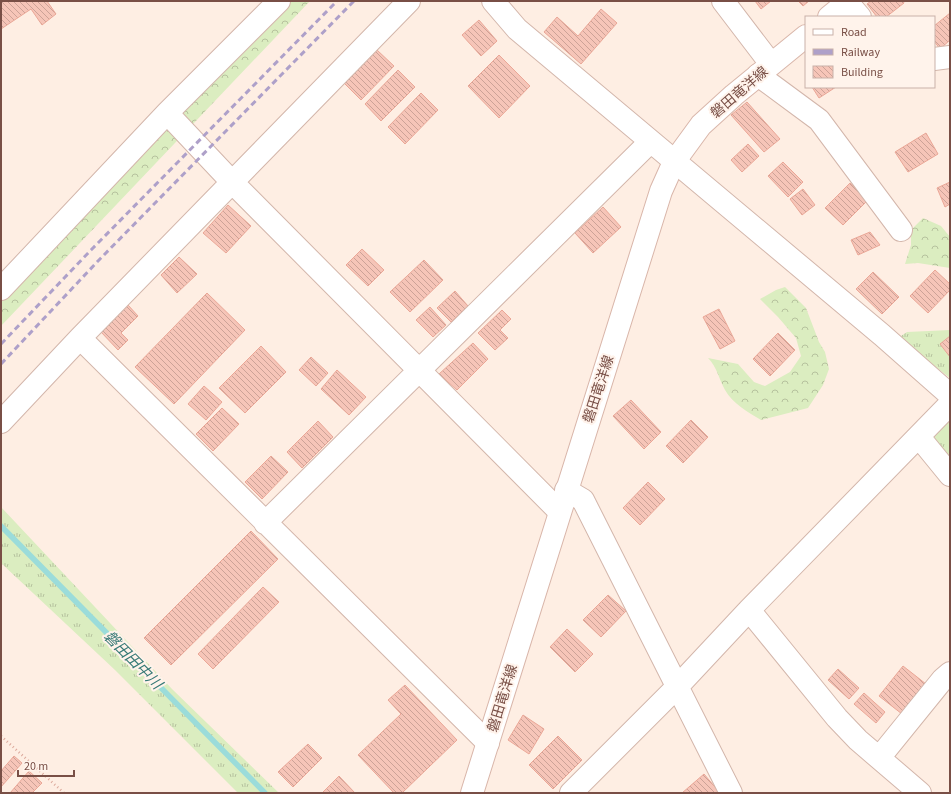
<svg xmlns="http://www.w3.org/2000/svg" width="951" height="794" font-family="'Source Sans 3','Noto Sans JP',sans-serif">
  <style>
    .grass { fill: url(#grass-tufts) }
    .forest { fill: url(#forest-crowns) }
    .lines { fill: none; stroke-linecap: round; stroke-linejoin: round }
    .stream { stroke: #9bdcda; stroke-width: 5.5 }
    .building { fill: url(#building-back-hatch); stroke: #eaa797 }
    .street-casing { stroke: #d3b6ab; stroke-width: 24 }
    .secondary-casing { stroke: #d9b6aa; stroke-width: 24 }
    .path { stroke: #dba89b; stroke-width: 2.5; stroke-dasharray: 1 3; stroke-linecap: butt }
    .street { stroke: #fff; stroke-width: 22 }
    .secondary { stroke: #fff; stroke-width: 22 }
    .rail { stroke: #aea0c9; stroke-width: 3; stroke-dasharray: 6 4; stroke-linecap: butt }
    .labels { text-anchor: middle; stroke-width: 4; stroke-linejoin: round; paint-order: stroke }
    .street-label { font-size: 14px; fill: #794f46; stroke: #fff3eb }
    .water-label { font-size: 15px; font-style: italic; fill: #367976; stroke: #fff3eb }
  </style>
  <defs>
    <pattern id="grass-tufts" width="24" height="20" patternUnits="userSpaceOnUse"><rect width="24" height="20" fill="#dbedc0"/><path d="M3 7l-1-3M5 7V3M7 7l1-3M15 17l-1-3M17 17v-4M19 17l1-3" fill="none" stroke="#b6c29e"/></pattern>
    <pattern id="forest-crowns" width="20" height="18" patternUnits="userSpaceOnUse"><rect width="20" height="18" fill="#dbedc0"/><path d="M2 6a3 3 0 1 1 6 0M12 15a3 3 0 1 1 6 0" fill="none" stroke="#b6c29e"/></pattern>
    <pattern id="building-back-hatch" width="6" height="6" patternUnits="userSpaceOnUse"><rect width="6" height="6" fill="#f6c5b8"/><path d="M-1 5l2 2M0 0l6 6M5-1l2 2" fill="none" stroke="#cca297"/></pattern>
  </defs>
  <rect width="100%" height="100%" fill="#feeee3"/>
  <path class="grass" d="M950 330V378L898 338 907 332Z
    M950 416V464L930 440Z
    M1 507 172 689 279 793H238L115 670 1 563Z"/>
  <path class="forest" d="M280 1H310L1 326V290Z
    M923 218 941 226 950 237V268L918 263 905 264 911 245V230Z
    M785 287 806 308 819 342 825 352 829 369 823 385 808 408 761 420C748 412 733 404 725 390 719 379 717 367 708 358L738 364 754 382 765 386 790 372 801 356 796 338 778 317 760 299 776 290Z"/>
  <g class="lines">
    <path class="stream" d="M1 526 265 793"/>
  </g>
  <path class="building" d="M1 1H47L56 14 42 25 31 9 1 29Z
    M755 1H771L761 9Z
    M798 1H809L803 6Z
    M871 1H903L904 3 886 17H877L867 4Z
    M601 9 617 23 581 64 544 32 557 17 578 36Z
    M950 13V40L940 49 934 41V26Z
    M479 20 497 41 481 56 462 35Z
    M377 50 394 66 361 100 344 83Z
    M499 55 530 86 499 118 468 86Z
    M398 70 415 87 381 121 365 104Z
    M812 87H836L819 98Z
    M421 93 438 110 405 144 388 127Z
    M747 102 780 139 764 152 731 115Z
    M926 133 938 154 908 172 895 152Z
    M748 144 759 156 742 172 731 160Z
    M783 162 803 182 788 197 768 176Z
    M950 182V204L945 207 937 188Z
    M850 183 868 200 843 225 825 208Z
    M803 189 815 205 802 215 790 199Z
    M228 205 251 226 226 253 203 233Z
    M603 207 621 227 593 253 575 233Z
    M870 232 880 245 858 255 851 240Z
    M362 249 384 270 368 286 346 265Z
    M179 257 197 274 177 293 161 275Z
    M424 260 443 280 410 312 390 292Z
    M935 270 950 284V290L928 313 910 296Z
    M873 272 899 297 882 314 856 289Z
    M455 291 468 306 451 322 437 308Z
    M207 293 245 330 174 404 135 367Z
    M128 305 138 316 121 333 128 340 118 350 101 332Z
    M430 307 446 325 433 337 416 320Z
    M719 309 735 341 720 349 703 317Z
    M502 310 511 319 500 330 508 338 495 350 478 333Z
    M778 333 795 350 770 376 753 359Z
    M950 336V357L940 344Z
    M473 343 488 359 457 390 439 374Z
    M261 346 286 372 245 413 219 388Z
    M311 357 328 373 316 386 299 370Z
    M337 370 366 397 349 415 321 389Z
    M204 386 222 402 206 420 188 404Z
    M631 400 661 432 644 449 613 416Z
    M222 408 239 424 213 451 196 434Z
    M691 420 708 437 683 463 666 446Z
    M318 421 333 437 302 468 287 452Z
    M271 456 288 472 262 499 245 482Z
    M648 482 665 499 640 525 623 508Z
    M251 531 278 559 171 665 144 638Z
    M263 587 279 602 213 669 198 654Z
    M608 595 626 611 601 637 583 620Z
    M567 629 593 654 575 672 550 647Z
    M903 666 926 684 902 714 879 696Z
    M838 669 859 688 849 699 828 680Z
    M405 685 457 740 402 793H394L358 755 401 714 388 700Z
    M864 693 885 712 876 723 854 704Z
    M523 715 544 729 529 754 508 740Z
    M558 736 582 760 553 789 529 765Z
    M308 744 322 758 293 787 278 772Z
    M14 756 22 763 1 787V771Z
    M29 771 42 783 32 793H10Z
    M704 774 720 793H682Z
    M339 776 355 793H322Z"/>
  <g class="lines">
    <g class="street-casing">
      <path id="street" d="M493 1 517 29 882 335 950 395
        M723 1 771 64
        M847 2 860 17
        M934 59 950 57
        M758 75 819 120 901 230
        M167 113 232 182 559 511
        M1 289 167 113 279 1
        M80 338 488 743
        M1 422 80 338 409 1
        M919 437 950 475
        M566 490 583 500 731 793
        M265 523 650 142
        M749 610 837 718 858 740 920 793
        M879 758 943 679 950 673
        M571 793 677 687 749 610 950 404"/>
    </g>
    <g class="secondary-casing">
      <path id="secondary" d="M829 17 849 1
        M472 793 661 191 674 162 701 125 734 95 806 36"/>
    </g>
    <path class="path" d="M1 736 64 793"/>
    <use href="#street" class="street"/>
    <use href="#secondary" class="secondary"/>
    <path class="rail" d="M1 344 91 250 337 1
      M1 364 98 261 354 1"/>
  </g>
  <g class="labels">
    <g class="street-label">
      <text transform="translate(739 92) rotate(-41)" y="5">磐田竜洋線</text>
      <text transform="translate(598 389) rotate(-72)" y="5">磐田竜洋線</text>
      <text transform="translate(502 698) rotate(-73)" y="5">磐田竜洋線</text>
    </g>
    <g class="water-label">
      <text transform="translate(133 660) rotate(45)" y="5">磐田田中川</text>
    </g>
  </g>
  <rect width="951" height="794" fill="none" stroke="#794f46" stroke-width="4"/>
  <rect x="805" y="16" width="130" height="72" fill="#fff3eb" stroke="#c9b1a9"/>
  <rect x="813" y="29" width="20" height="6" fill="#ffffff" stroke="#c9b1a9"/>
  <text x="841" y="36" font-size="12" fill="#794f46">Road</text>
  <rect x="813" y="49" width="20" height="6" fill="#aea0c9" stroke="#c9b1a9"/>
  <text x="841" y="56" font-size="12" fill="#794f46">Railway</text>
  <rect x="813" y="66" width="20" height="12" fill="url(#building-back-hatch)" stroke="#c9b1a9"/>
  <text x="841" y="76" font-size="12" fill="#794f46">Building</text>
  <path d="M18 770v6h56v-6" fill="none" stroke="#794f46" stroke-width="2"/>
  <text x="24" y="770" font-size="12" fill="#794f46" stroke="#fff3eb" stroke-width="3" paint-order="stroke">20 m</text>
</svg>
